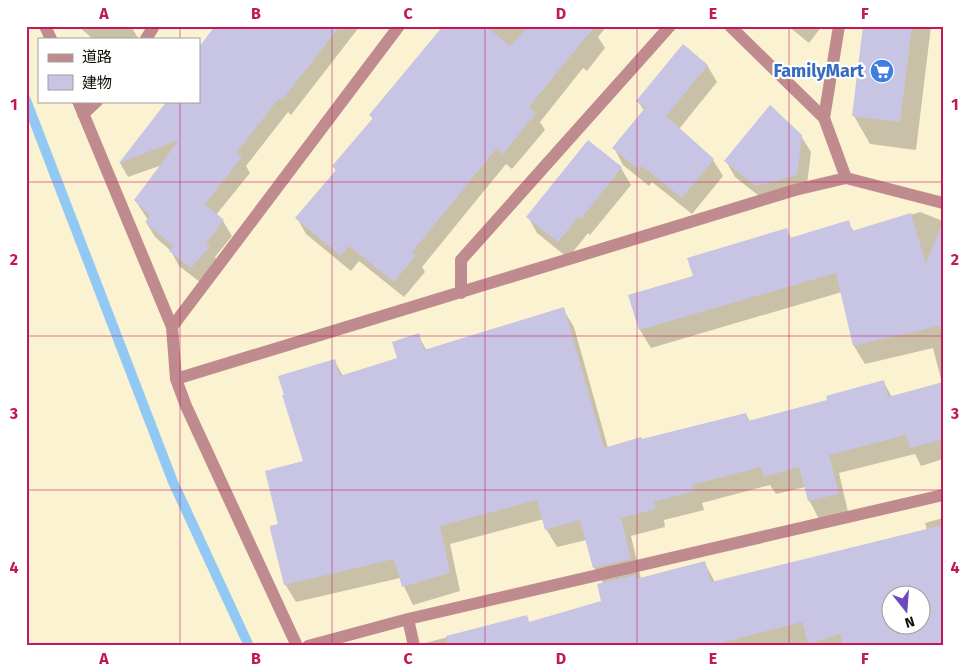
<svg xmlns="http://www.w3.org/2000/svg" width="969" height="672" font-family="'Fira Sans','Noto Sans JP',sans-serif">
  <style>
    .shadow { fill: #0003; fill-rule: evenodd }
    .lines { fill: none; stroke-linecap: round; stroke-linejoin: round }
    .stream { stroke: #91c9f4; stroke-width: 10 }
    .building { fill: #c8c4e4; fill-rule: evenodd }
    .minor { stroke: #c08b8f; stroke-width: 12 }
    .grid { fill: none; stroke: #c2185b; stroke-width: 1; stroke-opacity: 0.55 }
    .labels { text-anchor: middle; stroke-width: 4.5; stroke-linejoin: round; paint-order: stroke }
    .shop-label { font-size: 18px; font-weight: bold; fill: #366cbe; stroke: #fff; text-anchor: end }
    .neatline { fill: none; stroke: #c2185b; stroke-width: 2 }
    .grid-label { font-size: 16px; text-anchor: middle; font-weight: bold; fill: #c2185b }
  </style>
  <rect width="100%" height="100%" fill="#faf2d1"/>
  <path class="shadow" d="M78 26H131L138 38 93 39Z
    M217 26H360L291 115 288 112 246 166 250 173 216 215 223 221 232 236 215 257 217 261 200 282 179 266 171 251 155 237 146 222 148 220 135 200 162 165 128 177 120 163 166 105 161 101H199V49Z
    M446 26H607L598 37 605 48 587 71 583 68 540 122 545 130 512 169 506 164 422 267 425 272 404 297 359 261 351 271 306 234 297 218 336 171 334 166 373 120 371 116Z
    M788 26H822L809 43Z
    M865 26H931L916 150 870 144 854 116Z
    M707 65 717 82 679 129 713 160 723 176 692 214 652 182 649 186 623 165 614 148 644 111 638 101Z
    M26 86 28 89 26 106Z
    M801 136 811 152 806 192 767 202 735 177 726 161Z
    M588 141 621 168 631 185 590 235 588 233 568 258 537 233 528 217Z
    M920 212 943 221V459L921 466 915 454 839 473 848 512 819 519 809 500 805 487 776 494 770 485 702 503 704 510 664 520 665 527 631 536 641 579 704 562 715 582 927 530 925 523 943 518V646H426L425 643 526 617 530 623 603 602V583L594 567 587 540 557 547 546 529 544 519 450 544 460 591 413 605 400 578 296 602 285 584 280 525 304 462 334 360 343 376 399 359 418 335 427 351 563 309 574 327 608 448 746 414 750 422 829 401 883 381 892 397 942 383 933 348 865 364 854 346 842 292 651 348 640 330 630 296 694 277 786 230 792 239 848 222 854 232ZM892 594H922V624H892Z"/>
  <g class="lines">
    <path class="stream" d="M26 100 173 482 249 646"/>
  </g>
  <path class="building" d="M215 26H340L282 100 279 98 237 152 242 157 205 204 224 220 206 243 210 246 191 268 169 251 173 246 145 222 150 216 134 200 179 140 119 163 167 101H199V47Z
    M443 26H486L510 46 529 26H595L529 107 536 113 503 154 497 148 412 252 416 255 394 282 349 246 341 256 295 218 336 170 332 166 373 118 369 115Z
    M863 26H912L900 122 852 116Z
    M683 44 708 65 666 116 714 159 682 198 642 166 639 170 612 148 645 108 636 101Z
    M770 105 802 135 797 175 756 186 724 161Z
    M588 140 622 167 581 219 578 217 558 242 526 217Z
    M911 213 926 264 941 226 943 227V325L853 346 836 273 639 330 628 295 693 276 687 258 787 228 790 238 849 220 852 231Z
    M564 307 604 448 641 437 642 439 746 413 748 421 827 400 826 396 884 380 888 397 943 382V439L910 448 906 435 829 455 839 494 808 501 799 467 764 477 761 467 692 485 694 491 654 502 656 509 621 518 631 559 593 568 580 520 545 530 537 500 440 526 450 573 402 587 394 559 284 585 270 529V526L278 524 265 471 303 461 282 395H284L278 376 335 359 340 376 397 358 392 342 419 333 424 350Z
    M943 525V646H843L840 634 808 644 802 622 708 646H447L446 636 527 615 529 622 601 601 597 584 635 575 636 579 705 561 711 582ZM892 594H922V624H892Z"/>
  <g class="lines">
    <path class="minor" d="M45 26 51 39
      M730 26 824 118 846 178
      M146 39 154 26
      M78 101 172 327 176 379 186 406 297 646
      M83 114 97 101
      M824 118 839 26
      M461 293V260L670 26
      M172 327 399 26
      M176 379 795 190 846 178 943 203
      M308 646 408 619
      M414 646 408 619 943 495"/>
  </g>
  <path class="grid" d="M180 26V39M332 26V646M485 26V646M637 26V646M789 26V646M180 101V646M26 182H943M26 336H943M26 490H943"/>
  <defs>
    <g id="supermarket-disc" transform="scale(1.25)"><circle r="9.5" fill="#3f7fe0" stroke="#fff"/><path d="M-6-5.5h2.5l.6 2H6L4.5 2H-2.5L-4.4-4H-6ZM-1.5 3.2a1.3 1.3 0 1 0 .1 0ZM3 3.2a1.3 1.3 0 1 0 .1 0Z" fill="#fff"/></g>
  </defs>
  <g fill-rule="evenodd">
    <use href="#supermarket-disc" x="882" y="71"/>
  </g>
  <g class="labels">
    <g class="shop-label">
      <text x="864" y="77">FamilyMart</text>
    </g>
  </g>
  <rect width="969" height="672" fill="none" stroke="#ffffff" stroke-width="55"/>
  <rect x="38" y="38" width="162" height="65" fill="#ffffff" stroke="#a09f9b"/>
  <rect x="48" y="54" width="25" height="8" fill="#c08b8f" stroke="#a09f9b"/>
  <text x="82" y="62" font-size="15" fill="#120f05">道路</text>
  <rect x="48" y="75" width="25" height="15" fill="#c8c4e4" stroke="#a09f9b"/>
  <text x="82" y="88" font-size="15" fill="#120f05">建物</text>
  <g transform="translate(906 610) rotate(163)"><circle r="24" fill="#ffffff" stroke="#a09f9b"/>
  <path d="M0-4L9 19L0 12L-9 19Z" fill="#6d48c0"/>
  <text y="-8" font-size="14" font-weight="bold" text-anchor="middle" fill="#120f05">N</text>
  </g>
  <rect x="28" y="28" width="914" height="616" class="neatline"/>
  <g class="grid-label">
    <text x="104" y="19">A</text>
    <text x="256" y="19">B</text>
    <text x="408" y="19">C</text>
    <text x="561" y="19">D</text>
    <text x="713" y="19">E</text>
    <text x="865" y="19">F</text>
    <text x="14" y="110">1</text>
    <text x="955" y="110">1</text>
    <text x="14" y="265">2</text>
    <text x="955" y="265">2</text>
    <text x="14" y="419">3</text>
    <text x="955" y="419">3</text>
    <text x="14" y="573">4</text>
    <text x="955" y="573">4</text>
    <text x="104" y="664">A</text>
    <text x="256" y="664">B</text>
    <text x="408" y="664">C</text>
    <text x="561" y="664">D</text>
    <text x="713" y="664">E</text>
    <text x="865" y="664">F</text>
  </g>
</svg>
